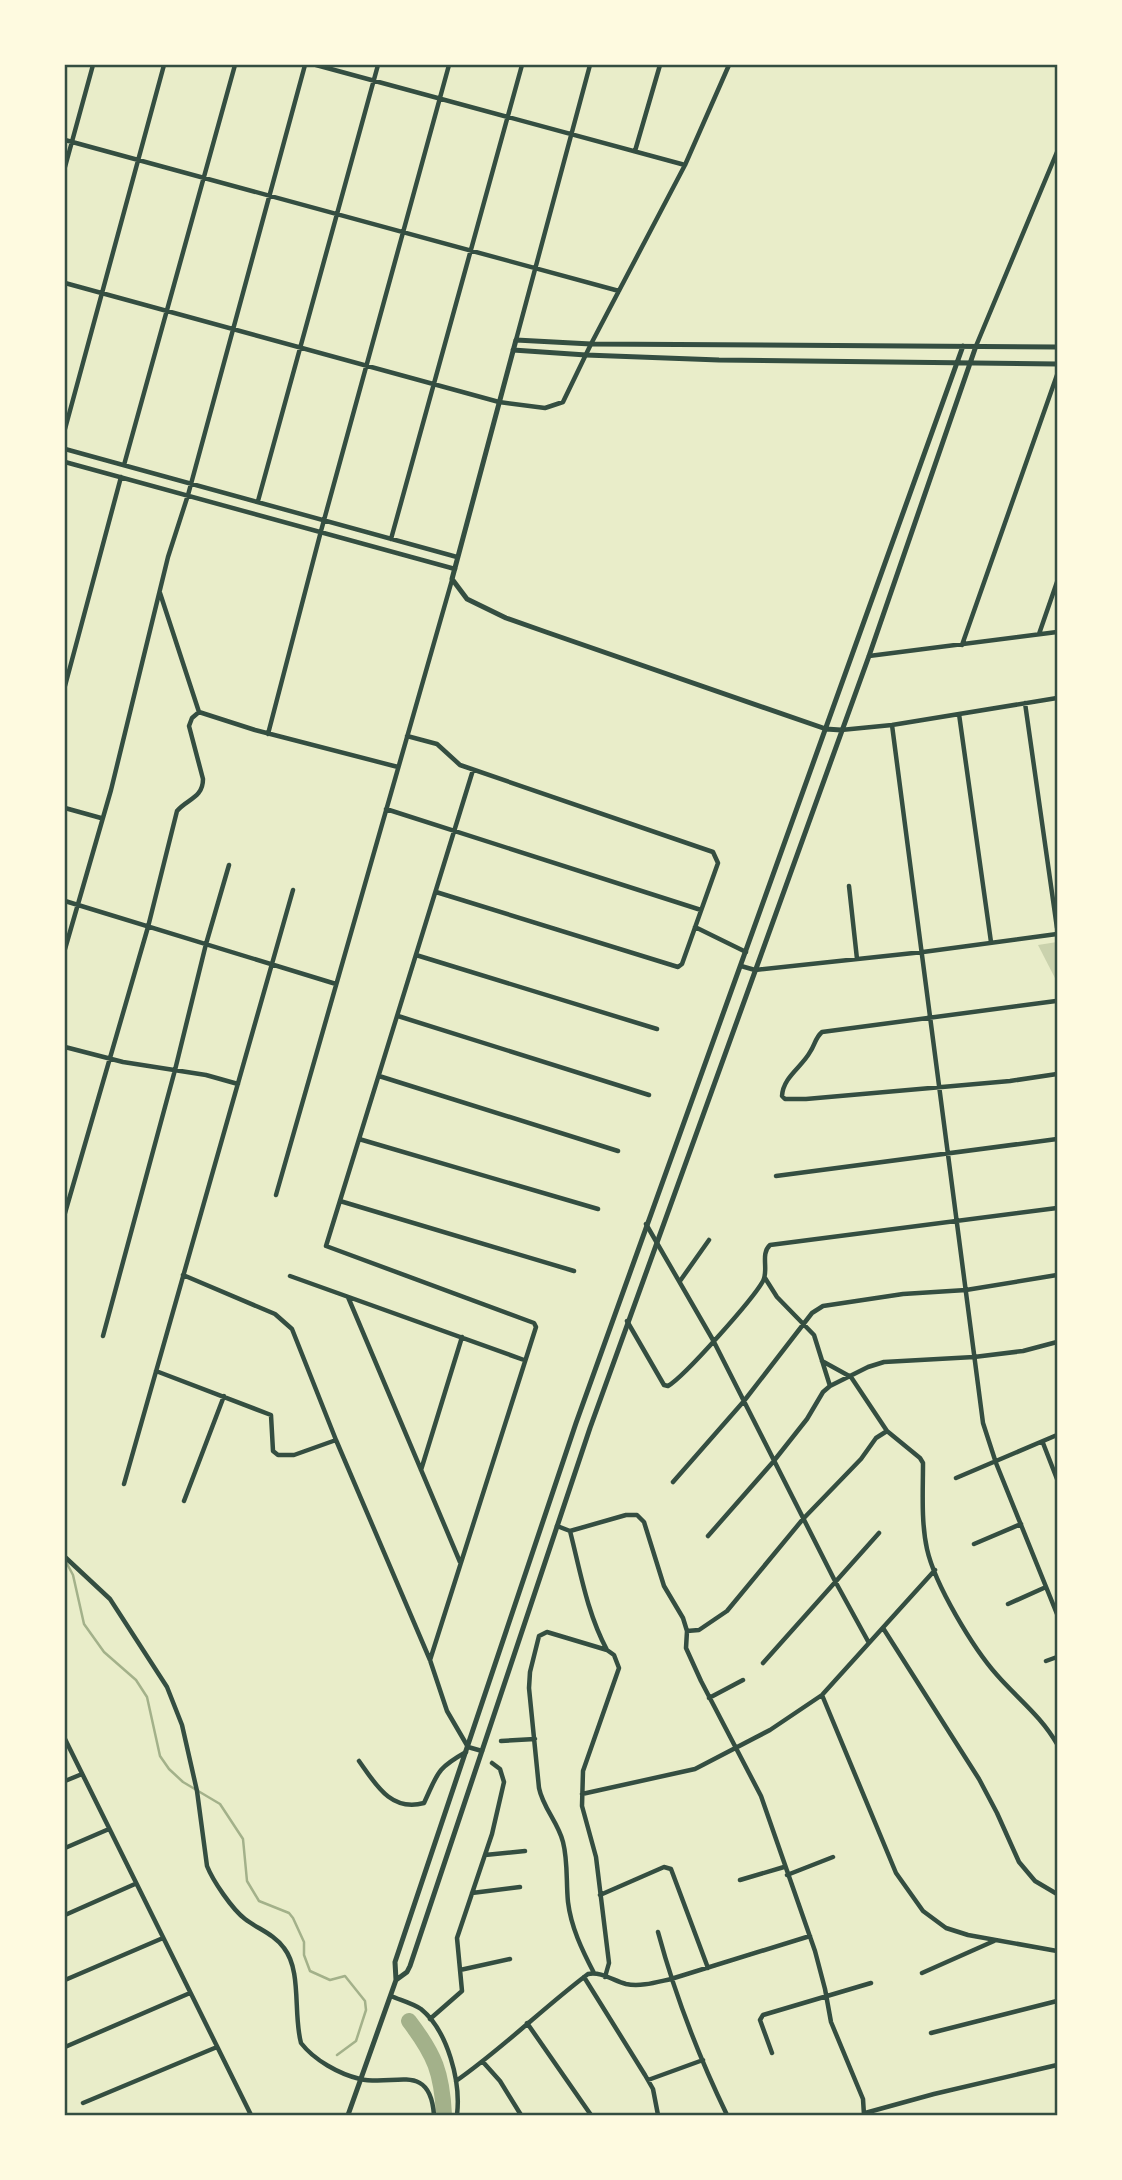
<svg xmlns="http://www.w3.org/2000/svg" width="1122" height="2180" font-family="'DM Sans',sans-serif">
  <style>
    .green { fill: #cad2ad }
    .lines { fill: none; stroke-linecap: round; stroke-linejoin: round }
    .stream { stroke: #a3b18a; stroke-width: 2.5 }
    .river { stroke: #a3b18a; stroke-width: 16 }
    .minor { stroke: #344e41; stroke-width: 4.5 }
    .tertiary { stroke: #344e41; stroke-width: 5 }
    .neatline { fill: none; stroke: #344e41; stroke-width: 2.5 }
  </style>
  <rect width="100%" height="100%" fill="#e9edc9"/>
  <path class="green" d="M1057 942V982L1038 945Z"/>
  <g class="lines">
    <path class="stream" d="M65 1560 73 1575 84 1624 104 1652 136 1680 147 1697 160 1756 169 1769 183 1782 220 1804 243 1839 247 1881 259 1901 289 1913 293 1918 304 1942V1955L310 1971 330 1980 345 1976 365 2001 366 2010 356 2041 337 2055"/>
    <path class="river" d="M409 2021C435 2055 442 2073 444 2115"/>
    <path class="minor" d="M316 65 685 165
      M65 140 619 291
      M635 151 660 65
      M65 167 93 65
      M65 283 499 402 545 408 563 402 591 344 685 165 729 65
      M516 340 590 65
      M976 346 1057 152
      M65 429 164 65
      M65 449 457 557
      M65 462 455 569
      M124 465 235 65
      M258 501 378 65
      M391 539 522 65
      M160 593 199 712
      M1039 634 1057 582
      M962 645 1057 375
      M869 656 1057 632
      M65 686 121 477
      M1025 703 1057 928
      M199 712 255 730 398 767
      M959 714 991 942
      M892 725 983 1423 996 1463 1057 1614
      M841 730 892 725 1057 698
      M268 734 321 531 449 65
      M407 736 437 744 460 765 713 852 718 863 682 964 678 967 436 892
      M65 808 101 818
      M386 809 701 910
      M849 886 857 959
      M65 901 336 984
      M695 927 746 952
      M65 949 111 790 168 557 188 495 305 65
      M416 955 657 1029
      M741 966 755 970 923 952 1057 934
      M1056 1001 822 1032C815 1038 815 1045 810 1052 802 1067 783 1077 782 1096L785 1099H806L1010 1081 1057 1074
      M398 1016 649 1095
      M65 1047 123 1062 206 1075 238 1084
      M379 1076 618 1151
      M359 1139 598 1209
      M776 1176 1057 1139
      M276 1195 452 580
      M340 1201 574 1271
      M65 1213 148 927 177 811C187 799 203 798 203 779L189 726 192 718 199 712
      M646 1224 713 1340 835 1581 869 1643
      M183 1275 275 1314 292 1329 336 1440 430 1660 447 1711 468 1747 482 1751
      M290 1276 524 1360
      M765 1278 777 1297 814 1335 830 1386
      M680 1281 709 1240
      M348 1297 460 1562
      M627 1321 664 1385 668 1386C685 1376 753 1299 763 1281 769 1270 760 1254 770 1245L1057 1208
      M103 1336 175 1070 206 944 229 865
      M822 1361 851 1377 887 1431 920 1458 923 1463C923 1491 921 1522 927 1549 935 1585 973 1648 997 1675 1018 1699 1041 1716 1057 1744
      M156 1371 271 1415 273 1451 278 1455H294L336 1440
      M1043 1443 1057 1479
      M421 1470 462 1337
      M956 1478 1057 1435
      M673 1482 744 1401 812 1313 823 1306 903 1294 966 1290 1057 1275
      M124 1484 293 890
      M184 1501 224 1396
      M557 1526 570 1531C580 1570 587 1613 607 1650
      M570 1531 626 1515H637L644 1522 664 1586 683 1618 687 1631 686 1648 701 1681 761 1796 815 1951 825 1989 831 2022 863 2099 864 2115
      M708 1536 773 1462 807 1419 823 1392 830 1386 868 1367 884 1362 974 1357 1023 1351 1057 1342
      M974 1544 1021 1524
      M65 1557 110 1599 167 1687 182 1725 197 1791 207 1866C213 1881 232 1909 245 1919 258 1929 274 1934 284 1948 302 1971 293 2014 301 2043 314 2060 339 2074 360 2079 394 2087 430 2061 434 2115
      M1008 1604 1046 1587
      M883 1628 979 1779 997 1813 1019 1862 1035 1881 1057 1894
      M687 1631 699 1630 727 1611 803 1519 861 1459 876 1438 887 1431
      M430 1660 536 1327 534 1323 326 1246 473 770
      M1046 1661 1057 1657
      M763 1663 879 1533
      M822 1695 896 1873 923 1911 946 1928 968 1935 1057 1951
      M709 1698 743 1680
      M65 1739 251 2115
      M501 1741 535 1739
      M359 1761C376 1785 391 1812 424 1803 438 1773 436 1769 466 1752
      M65 1781 82 1774
      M582 1794 695 1769 770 1730 822 1695 935 1570
      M65 1848 109 1829
      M485 1855 525 1851
      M787 1875 833 1857
      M740 1880 784 1867
      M472 1893 520 1887
      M600 1895 664 1867 671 1869 708 1968
      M65 1915 135 1884
      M658 1932C675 1995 699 2057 727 2115
      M460 1970 510 1959
      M594 1973C582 1950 571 1927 568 1902 566 1882 568 1861 563 1842 558 1822 543 1808 539 1788L529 1688 530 1672 539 1636 547 1632 607 1650 614 1655 619 1668 583 1771 582 1806 596 1857 609 1963 605 1977
      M922 1973 994 1941
      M584 1977 645 2075 653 2089 658 2115
      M65 1980 163 1938
      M391 1996C400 2000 412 2003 421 2009 448 2031 461 2082 457 2115
      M430 2019 462 1991 457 1938 492 1834 504 1782 500 1769 492 1763
      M527 2023 591 2115
      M931 2033 1057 2001
      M65 2047 190 1993
      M772 2053 760 2020 763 2015 871 1983
      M483 2062 500 2081 521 2115
      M648 2080 703 2060
      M456 2081C502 2049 543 2008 588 1974 601 1971 614 1981 626 1984 641 1987 657 1982 671 1979L810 1936
      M83 2103 217 2047
      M865 2113 934 2094 1057 2065"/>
    <path class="tertiary" d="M513 350 586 355 719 360 1057 364
      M841 730 826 729 546 632 506 618 467 599 452 579 516 340 591 344 1057 347
      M396 1980 407 1972 410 1966 590 1428 869 656 976 346
      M348 2115 396 1980 395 1962 576 1423 963 346"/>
  </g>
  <rect width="1122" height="2180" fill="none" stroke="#fefae0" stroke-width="133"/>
  <rect x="66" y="66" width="990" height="2048" class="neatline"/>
</svg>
